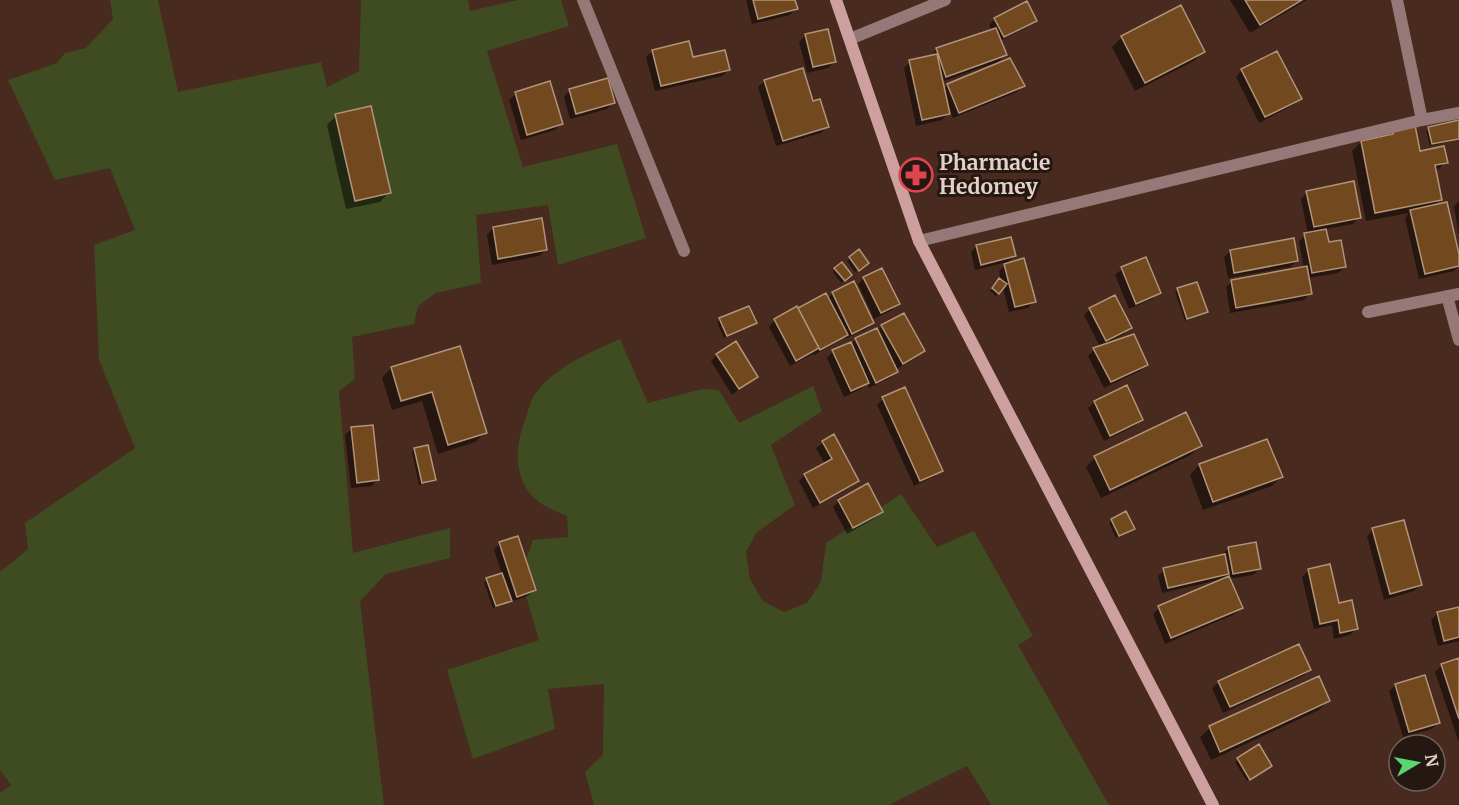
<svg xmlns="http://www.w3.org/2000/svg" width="1459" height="805" font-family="Merriweather,serif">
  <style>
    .green { fill: #3f4b20 }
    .shadow { fill: #0007 }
    .building { fill: #72491f; stroke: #b1947a; stroke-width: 1.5 }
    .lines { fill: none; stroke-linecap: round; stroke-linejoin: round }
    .street { stroke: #957978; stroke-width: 12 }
    .secondary { stroke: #cd9f9f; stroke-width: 12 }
    .labels { text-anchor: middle; stroke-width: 6; stroke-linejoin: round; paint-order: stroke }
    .poi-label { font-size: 21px; font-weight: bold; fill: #e4d0c8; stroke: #251711; text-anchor: start }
  </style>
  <rect width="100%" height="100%" fill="#482a1e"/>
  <path class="green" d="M110 0H158L178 92 321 62 327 87 359 71 361 0H468L470 11 518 0H561L569 26 487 51 523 167 617 144 646 238 558 265 548 205 476 215 481 283 436 293 418 306 414 324 352 337 355 379 339 391 353 553 450 528V558L386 574 360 601 384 805H0V793L11 785 0 770V572L28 549 25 523 135 448 99 360 94 245 135 230 110 168 55 180 8 80 57 63 65 53 86 48 113 19Z
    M620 339 648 403 702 389 719 390 739 423 813 386 822 411 771 445 795 505 757 532 746 552 750 579 763 601 784 612 807 603 821 582 826 543 901 494 937 547 974 531 1033 636 1018 645 1109 805H991L967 766 889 805H594L585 772 603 755 604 684 548 689 555 729 473 759 447 670 539 640 520 576 533 540 568 537 567 516C560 513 552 510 545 506 514 489 513 450 525 420 528 412 530 401 535 394 554 367 591 352 620 339Z"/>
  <path class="shadow" d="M746 0H794L796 8 790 15 752 24Z
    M1230 0H1307L1250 33Z
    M995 19 1035 20 1029 26 1000 41 1005 55 998 62 941 82 943 90 948 85H1023L1017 92 953 118 950 112 942 120 916 126 904 68 910 62 931 56 937 49 992 31 989 25Z
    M827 31 834 62 828 68 807 73 799 42 805 36Z
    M1122 37 1203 52 1194 61 1135 91 1112 47Z
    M653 51 692 59 729 70 722 76 655 91 646 57Z
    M1242 70 1300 99 1293 105 1259 123 1236 77Z
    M765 81 812 103 827 126 821 133 776 146 758 87Z
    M570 90 613 103 607 109 570 119 564 97Z
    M516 94 561 124 555 130 521 140 509 100Z
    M336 116 389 192 380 202 346 209 327 125Z
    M1459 121V140L1430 146 1426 131 1429 128Z
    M1393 131 1419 153 1446 162 1435 172 1441 199 1433 206 1459 261V266L1454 271 1419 279 1405 218 1409 213 1366 221 1352 151 1361 142 1387 137Z
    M1307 192 1359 217 1353 224 1325 229 1328 244 1345 267 1338 273 1308 278 1310 293 1304 300 1230 313 1226 287 1232 281 1304 268 1299 241 1308 234 1301 199Z
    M1459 201V235L1454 206Z
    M493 228 546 250 539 256 492 265 487 235Z
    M977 246 1014 256 1008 262 975 270 971 252Z
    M859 251 864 265 855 272 847 261Z
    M1231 251 1297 261 1290 267 1228 278 1224 257Z
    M1145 259 1159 293 1152 299 1129 309 1115 275 1122 269Z
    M1005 265 1034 301 1028 308 1009 312 1003 287 996 296 990 291 996 283 1001 282 999 271Z
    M835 269 850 275 841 283 833 272Z
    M864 278 898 303 892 310 874 319 858 284Z
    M1178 290 1206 311 1185 321 1175 292Z
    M833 293 872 323 866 329 845 339 844 337 839 341 814 355 813 354 790 366 769 327 775 320 827 299Z
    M1090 309 1130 327 1124 334 1104 344 1105 346 1146 364 1140 371 1104 388 1088 356 1094 350 1100 347 1084 315Z
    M720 320 755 323 724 338 717 322Z
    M882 326 923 351 917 357 895 370 896 372 890 378 869 388 867 383 861 389 844 397 827 358 833 351 851 344 856 340 876 330 877 331Z
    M459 348 485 433 475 442 438 454 422 401 392 410 382 378 391 368Z
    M717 355 756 376 732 395 711 361Z
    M883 399 942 470 935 476 914 486 877 405Z
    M1095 402 1141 420 1135 426 1104 441 1088 408Z
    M351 429 378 479 372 486 351 488 345 435Z
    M833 436 857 481 851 487 813 508 799 481 805 475 825 464 816 448Z
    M1200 445 1191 455 1101 498 1086 467 1095 458Z
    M415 449 434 479 431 482 419 485 412 452Z
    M1199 465 1281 477 1272 486 1203 510 1190 475Z
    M839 501 881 512 875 518 847 534 833 507Z
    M1112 520 1133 529 1116 538 1109 523Z
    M1373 530 1421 585 1414 591 1384 600 1367 536Z
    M500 543 534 590 528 596 493 608 484 582 502 574 494 550Z
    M1228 549 1259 569 1253 575 1229 579 1241 608 1235 614 1165 644 1153 614 1159 608 1219 582V580L1162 593 1158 576 1164 570 1222 555Z
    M1308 571 1356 629 1350 635 1334 639 1332 625 1314 629 1302 577Z
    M1459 608V641L1438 646 1431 620 1437 614Z
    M1459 660V743L1435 672 1441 666Z
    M1309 670 1303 676 1223 713 1212 688 1219 682Z
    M1396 685 1438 723 1432 729 1403 737 1389 691Z
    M1329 700 1319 710 1211 760 1200 737 1210 728Z
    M1258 746 1267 769 1247 781 1235 762Z"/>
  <path class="building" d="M753 0H795L798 9 758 19Z
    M1245 0H1302L1260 25Z
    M1027 1 1037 21 1004 37 994 18Z
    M1181 5 1205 52 1145 83 1121 36Z
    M996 28 1007 55 946 77 936 48Z
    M828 29 836 62 813 67 805 34Z
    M689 41 693 57 725 50 730 70 661 86 652 50Z
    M1277 51 1302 99 1265 117 1241 69Z
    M937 54 950 114 922 120 909 60Z
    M1010 58 1025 86 959 113 947 84Z
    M803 68 813 101 820 99 829 127 783 141 764 80Z
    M608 78 615 103 576 114 569 89Z
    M550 81 563 124 527 135 515 92Z
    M371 106 391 193 355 201 335 114Z
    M1459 120V139L1432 144 1428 127Z
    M1415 125 1420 151 1444 146 1448 163 1435 165 1442 200 1375 213 1361 141 1393 134 1392 129Z
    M1354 181 1361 218 1314 227 1306 191Z
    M1447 202 1459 254V266L1425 274 1410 210Z
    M542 218 547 250 498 259 493 227Z
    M1326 229 1329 242 1341 240 1346 267 1312 273 1304 233Z
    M1011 237 1016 256 981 265 976 245Z
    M1294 238 1298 261 1234 273 1230 250Z
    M859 249 869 263 859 271 849 257Z
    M1146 257 1161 293 1136 304 1121 267Z
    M1024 258 1036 302 1015 307 1004 264Z
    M842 262 852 275 845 281 834 268Z
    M1307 266 1312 294 1236 308 1231 280Z
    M882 268 900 304 881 313 863 277Z
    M999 278 1007 284 999 294 992 288Z
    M854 281 874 323 852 334 832 292Z
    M1197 282 1208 312 1187 319 1177 288Z
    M826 293 848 335 820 350 798 308Z
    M1115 295 1132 328 1106 341 1089 308Z
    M749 306 757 323 727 336 719 318Z
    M797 306 819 348 796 361 774 319Z
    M904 313 925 351 903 364 881 325Z
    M877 328 898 372 876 383 855 338Z
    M1134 334 1148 365 1111 382 1093 348Z
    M736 341 758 377 739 389 716 354Z
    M851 342 869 383 851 391 832 350Z
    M460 346 487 433 448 445 432 392 401 401 391 367Z
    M1127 385 1143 420 1110 436 1094 401Z
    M905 387 943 471 920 481 882 397Z
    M1186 412 1202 446 1110 490 1094 456Z
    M373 425 379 480 357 483 351 427Z
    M834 434 859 481 820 503 804 474 832 459 822 441Z
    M1267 439 1283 477 1213 502 1199 464Z
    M428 445 436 480 422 483 414 448Z
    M868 483 883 512 853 528 838 500Z
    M1126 511 1135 529 1119 536 1111 519Z
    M1404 520 1422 585 1390 594 1372 528Z
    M518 536 536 590 517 597 499 542Z
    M1256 542 1261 569 1233 574 1228 547Z
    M1225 554 1229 574 1168 588 1163 568Z
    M1330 564 1339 603 1352 600 1358 629 1340 633 1338 620 1320 624 1308 569Z
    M502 573 512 601 496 606 486 578Z
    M1229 576 1243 608 1171 638 1158 606Z
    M1459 607V637L1444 641 1437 612Z
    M1299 644 1311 670 1230 707 1218 681Z
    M1459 658V719L1441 664Z
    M1425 675 1440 723 1409 732 1395 684Z
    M1319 676 1330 701 1220 752 1209 726Z
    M1259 744 1272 766 1250 780 1237 758Z"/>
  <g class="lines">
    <path class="street" d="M583 0 684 251
      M1397 0 1422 120
      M850 39 945 0
      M919 241 1422 120 1459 113
      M1447 296 1459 340
      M1368 312 1459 294"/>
    <path class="secondary" d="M836 0 919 241 1213 805"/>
  </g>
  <defs>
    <g id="pharmacy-ring" transform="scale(1.725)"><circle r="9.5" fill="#251711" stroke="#e0444e" stroke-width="1.5"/><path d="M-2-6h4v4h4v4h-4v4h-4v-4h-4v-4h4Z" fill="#e0444e"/></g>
  </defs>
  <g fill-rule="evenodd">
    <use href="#pharmacy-ring" x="916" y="175"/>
  </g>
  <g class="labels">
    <g class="poi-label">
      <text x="939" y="170">Pharmacie<tspan x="939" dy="24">Hedomey</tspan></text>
    </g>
  </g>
  <g transform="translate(1417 763) rotate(80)"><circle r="28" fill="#251711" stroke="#71615a" stroke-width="1.5"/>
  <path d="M0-4.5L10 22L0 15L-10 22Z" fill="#5bd56e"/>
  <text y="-9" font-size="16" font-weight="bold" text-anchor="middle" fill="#e4d0c8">N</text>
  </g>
</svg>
